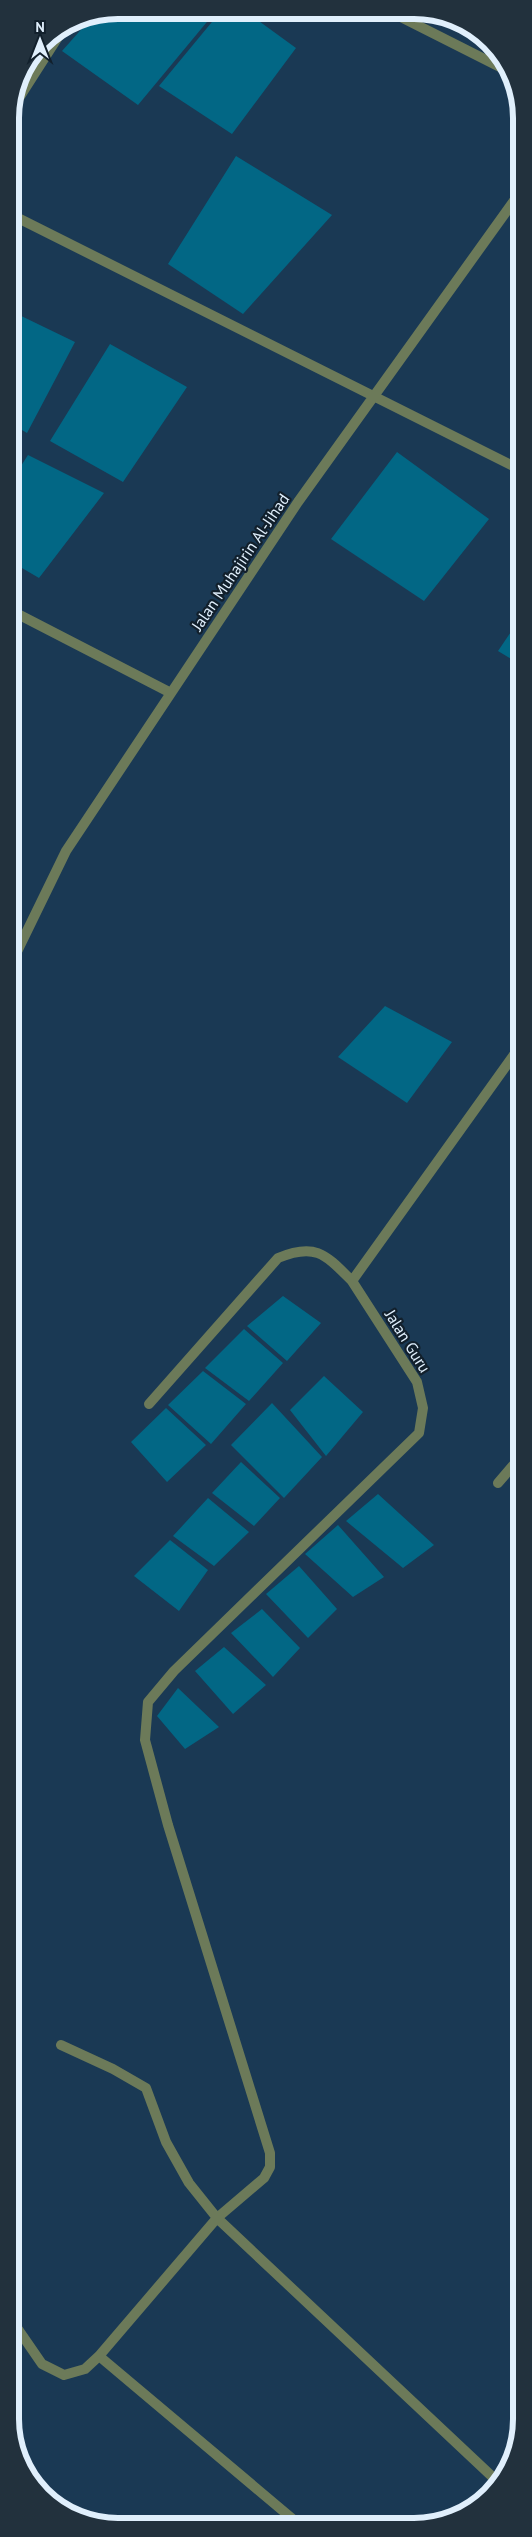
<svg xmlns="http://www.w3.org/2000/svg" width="532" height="2537" font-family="'PT Sans',sans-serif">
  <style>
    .building { fill: #026785 }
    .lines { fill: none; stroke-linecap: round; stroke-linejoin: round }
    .street { stroke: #6c7a59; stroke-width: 10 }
    .labels { text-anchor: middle; stroke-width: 4.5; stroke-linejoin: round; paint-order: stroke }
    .street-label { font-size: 16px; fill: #e0effc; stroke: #12202c }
    .rim { fill: none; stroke: #e0effc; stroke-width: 6 }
  </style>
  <rect width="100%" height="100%" fill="#1a3954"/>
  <path class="building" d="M118 10H126L216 11 138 105 62 51 94 15Z
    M221 11H245L296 48 232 134 159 86Z
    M236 156 332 215 243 314 168 264Z
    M13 312 75 342 27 433 10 423V317Z
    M110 344 187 387 123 482 50 441Z
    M397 452 489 519 424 601 331 539Z
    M28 455 104 493 39 578 10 561V483Z
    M521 617V665L498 651Z
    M385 1006 452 1042 407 1103 338 1057Z
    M283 1296 321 1323 287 1361 247 1326Z
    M244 1329 283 1363 249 1401 205 1368Z
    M203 1371 246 1404 211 1444 168 1405Z
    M324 1376 363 1412 326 1456 290 1410Z
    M272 1403 322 1457 284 1498 231 1445Z
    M166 1408 206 1445 167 1482 131 1442Z
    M241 1462 280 1498 254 1526 212 1493Z
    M378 1494 434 1545 403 1568 346 1521Z
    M208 1498 249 1532 214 1566 173 1536Z
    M338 1525 384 1577 353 1597 305 1554Z
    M170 1540 208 1570 179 1611 134 1576Z
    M299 1566 337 1609 308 1638 266 1594Z
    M262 1609 300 1648 273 1677 231 1633Z
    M224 1647 266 1685 233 1714 195 1671Z
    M178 1688 219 1727 185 1749 157 1716Z"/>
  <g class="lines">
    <path class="street" d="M391 12 506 70
      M10 112 65 26
      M10 214 521 470
      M10 610 171 693
      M10 966 66 851 298 502 521 191
      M149 1404 278 1258C316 1242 326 1255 352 1281
      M498 1483 522 1455
      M61 2045 113 2069 146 2088 166 2142 189 2183 217 2218 499 2483
      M11 2319 42 2364 64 2375 85 2369 99 2356 217 2218 264 2178 270 2167V2153L168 1825 145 1740 148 1702 174 1671 419 1433 423 1408 417 1382 352 1281 521 1045
      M99 2356 301 2526"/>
  </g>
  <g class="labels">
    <g class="street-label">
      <text transform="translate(240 562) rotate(-56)" y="6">Jalan Muhajirin Al-Jihad</text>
      <text transform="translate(408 1341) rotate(58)" y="6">Jalan Guru</text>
    </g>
  </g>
  <path d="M0 0H532V2537H0ZM118 19H414A99 99 0 0 1 513 118V2419A99 99 0 0 1 414 2518H118A99 99 0 0 1 19 2419V118A99 99 0 0 1 118 19Z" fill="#22313d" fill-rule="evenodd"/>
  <path class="rim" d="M118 19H414A99 99 0 0 1 513 118V2419A99 99 0 0 1 414 2518H118A99 99 0 0 1 19 2419V118A99 99 0 0 1 118 19Z"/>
  <g transform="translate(40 40)" stroke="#12202c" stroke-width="4" paint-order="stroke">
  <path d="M0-4L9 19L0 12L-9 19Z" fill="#e0effc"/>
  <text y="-8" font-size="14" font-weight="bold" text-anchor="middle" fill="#e0effc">N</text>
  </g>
</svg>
